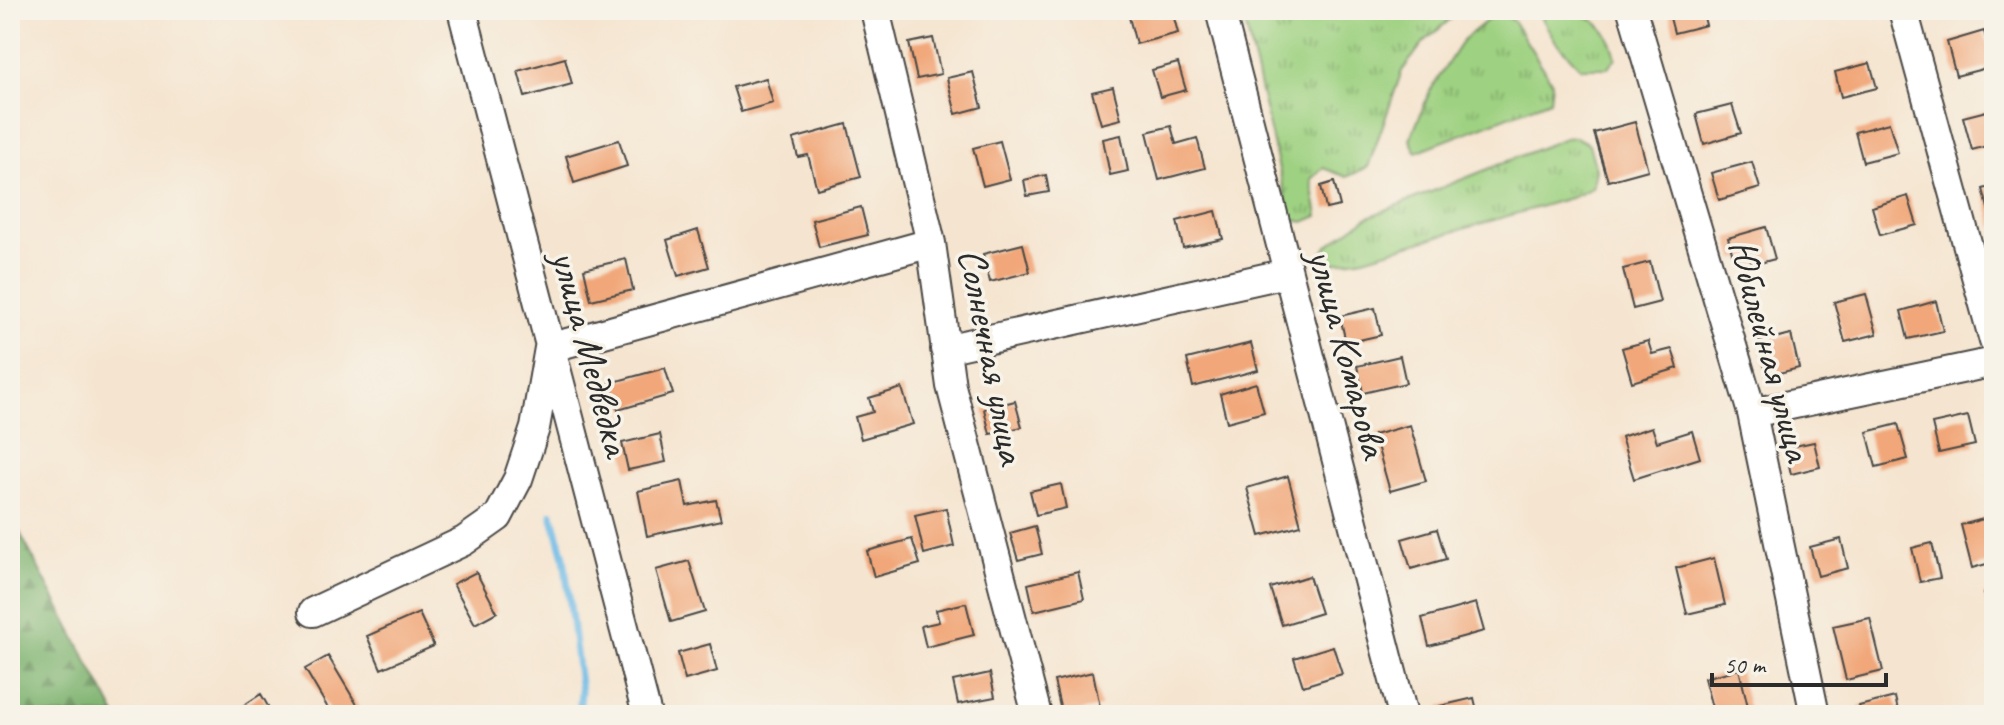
<svg xmlns="http://www.w3.org/2000/svg" width="2004" height="725" font-family="Caveat,sans-serif">
  <style>
    .grass { fill: url(#grass-tufts); stroke: #647e56; stroke-width: 2 }
    .forest { fill: url(#forest-firs); stroke: #546f4d; stroke-width: 2 }
    .lines { fill: none; stroke-linecap: round; stroke-linejoin: round }
    .stream { stroke: #6cbae6; stroke-width: 7 }
    .building { fill: #f1a779 }
    .minor-casing { stroke: #494744; stroke-width: 32 }
    .minor { stroke: #fff; stroke-width: 28 }
    .labels { text-anchor: middle; stroke-width: 7; stroke-linejoin: round; paint-order: stroke }
    .street-label { font-size: 40px; fill: #2b2b2b; stroke: #f7f3e8 }
  </style>
  <defs>
    <pattern id="grass-tufts" width="24" height="20" patternUnits="userSpaceOnUse" patternTransform="scale(2)"><rect width="24" height="20" fill="#9ed181"/><path d="M3 7l-1-3M5 7V3M7 7l1-3M15 17l-1-3M17 17v-4M19 17l1-3" fill="none" stroke="#81aa6a"/></pattern>
    <pattern id="forest-firs" width="22" height="20" patternUnits="userSpaceOnUse" patternTransform="scale(2)"><rect width="22" height="20" fill="#7eb36f"/><path d="M5 1l3.5 6h-7zM16 11l3.5 6h-7z" fill="#67925b"/></pattern>
  </defs>
  <rect width="100%" height="100%" fill="#f7f3e8"/>
  <filter id="ink" filterUnits="userSpaceOnUse"><feTurbulence type="fractalNoise" baseFrequency=".0125" numOctaves="2"/><feDisplacementMap in="SourceGraphic" scale="16" xChannelSelector="R" yChannelSelector="G"/><feConvolveMatrix kernelMatrix="1 2 1 2 8 2 1 2 1" color-interpolation-filters="sRGB"/></filter>
  <filter id="wash" filterUnits="userSpaceOnUse"><feTurbulence type="fractalNoise" baseFrequency=".006" numOctaves="4" result="noise"/><feDisplacementMap in="SourceGraphic" scale="32" xChannelSelector="R" yChannelSelector="G"/><feGaussianBlur stdDeviation="1.8" result="paint"/><feColorMatrix in="noise" values="0 0 0 0 0 0 0 0 0 0 0 0 0 0 0 0 0 1.4 0 .05"/><feComposite in="paint" operator="in"/></filter>
  <g filter="url(#wash)">
    <rect width="100%" height="100%" fill="#f5e5d0"/>
    <path class="grass" d="M1242 10H1461L1424 42 1402 71 1368 167 1347 177 1323 168 1311 179 1318 216 1304 222 1291 219 1288 208Z
      M1500 10 1514 22 1552 82 1550 100 1416 152 1410 140 1430 91 1463 40Z
      M1537 10C1578 10 1606 13 1616 58L1607 68H1581L1556 42Z
      M1575 137 1589 144 1596 170 1592 188 1573 197 1364 258 1326 264 1320 258 1327 246 1366 218 1565 138Z"/>
    <path class="forest" d="M10 514 116 715H10Z"/>
    <g class="lines">
      <path class="stream" d="M552 514 564 557 581 692 579 715"/>
    </g>
    <g id="blocks">
      <path class="building" d="M1141 10H1172L1178 33 1136 44 1128 13Z
        M1668 10H1702L1706 25 1674 33Z
        M1984 31 1994 66 1956 76 1947 42Z
        M933 38 941 74 917 79 909 43Z
        M565 58 572 84 525 97 518 71Z
        M1178 63 1186 90 1160 97 1152 70Z
        M1870 63 1877 88 1841 97 1835 72Z
        M973 72 982 107 956 114 947 78Z
        M766 78 773 103 741 112 733 87Z
        M1113 87 1121 119 1101 124 1092 92Z
        M1732 105 1741 133 1704 144 1696 114Z
        M1994 109V144L1972 150 1963 117Z
        M1635 122 1648 170 1608 181 1594 133Z
        M1889 123 1898 153 1863 162 1855 132Z
        M847 124 861 177 817 189 808 155 798 157 793 139Z
        M1171 126 1176 144 1197 138 1205 168 1159 180 1147 132Z
        M1121 135 1128 171 1110 175 1103 139Z
        M619 140 627 166 574 183 566 156Z
        M1000 141 1010 179 983 186 973 148Z
        M1752 162 1760 188 1719 200 1711 173Z
        M1046 175 1049 192 1027 196 1024 180Z
        M1334 182 1340 206 1326 209 1321 186Z
        M1994 186V227H1993L1983 189Z
        M1908 196 1917 225 1880 235 1872 207Z
        M861 207 868 235 819 247 812 220Z
        M1216 211 1223 239 1183 248 1177 221Z
        M1766 227 1775 259 1752 265 1749 256 1734 260 1728 238Z
        M698 230 709 267 678 276 667 240Z
        M1023 244 1030 272 990 282 983 254Z
        M626 259 633 290 591 300 584 269Z
        M1650 262 1660 302 1633 309 1623 269Z
        M1866 294 1877 334 1845 342 1834 302Z
        M1936 301 1943 331 1908 339 1901 311Z
        M1375 308 1381 335 1346 343 1340 316Z
        M1791 334 1799 368 1767 376 1759 342Z
        M1648 341 1652 354 1672 349 1678 368 1632 382 1622 348Z
        M1251 343 1258 370 1193 387 1187 359Z
        M1400 356 1406 383 1363 393 1357 366Z
        M665 368 673 394 618 410 610 383Z
        M1256 383 1264 412 1227 422 1220 394Z
        M902 388 913 424 861 439 855 417 873 412 869 398Z
        M1015 401 1022 427 990 434 984 409Z
        M1968 416 1975 445 1939 453 1932 424Z
        M1898 424 1908 459 1876 467 1867 432Z
        M1410 425 1426 481 1390 491 1374 435Z
        M1652 427 1657 442 1692 431 1700 458 1634 479 1621 437Z
        M660 434 666 462 628 470 622 443Z
        M1814 442 1820 467 1791 474 1785 448Z
        M1288 476 1301 525 1260 536 1247 488Z
        M682 481 687 506 716 500 721 520 647 536 638 491Z
        M1061 484 1066 508 1036 515 1030 491Z
        M946 508 954 546 924 554 915 515Z
        M1991 517 1994 530V562L1972 568 1961 525Z
        M1035 526 1042 554 1018 560 1010 533Z
        M1437 529 1446 559 1411 569 1402 539Z
        M912 539 920 564 874 577 867 551Z
        M1841 539 1848 568 1818 576 1810 547Z
        M1932 543 1940 578 1920 582 1912 548Z
        M1714 558 1725 605 1687 614 1676 568Z
        M689 561 705 612 671 622 656 570Z
        M476 572 497 612 475 624 453 584Z
        M1078 572 1084 599 1034 611 1028 584Z
        M1309 576 1321 613 1282 625 1270 588Z
        M1994 592V621L1990 622 1984 594Z
        M966 603 974 635 926 647 921 626 939 622 936 610Z
        M1476 603 1484 631 1429 646 1422 618Z
        M419 613 434 646 381 669 367 636Z
        M1870 618 1883 671 1846 680 1833 626Z
        M710 644 717 671 685 680 678 653Z
        M1333 646 1342 674 1303 686 1294 658Z
        M328 656 359 708 348 715H332L305 669Z
        M1739 669 1750 715H1714L1704 678Z
        M1093 672 1100 707 1062 715 1054 681Z
        M990 673 995 697 958 704 953 681Z
        M261 694 273 715H229Z
        M1895 697 1899 715H1862L1859 706Z
        M1474 698 1478 715H1442L1440 706Z"/>
    </g>
  </g>
  <g filter="url(#ink)">
    <use href="#blocks" fill-opacity="0" stroke="#494744" stroke-width="2"/>
    <g class="lines">
      <g class="minor-casing">
        <path id="minor" d="M462 10 647 715
          M875 10 931 243 951 386 1037 715
          M1220 10 1403 715
          M1632 10 1752 413 1815 715
          M1903 10 1994 341
          M945 349 1287 273
          M1752 413 1994 362
          M313 612 464 541 498 517 518 479 535 428 549 348 931 243"/>
      </g>
      <use href="#minor" class="minor"/>
    </g>
  </g>
  <g class="labels">
    <g class="street-label">
      <text transform="translate(1771 350) rotate(75)" y="14">Юбилейная улица</text>
      <text transform="translate(592 353) rotate(75)" y="14">улица Медведка</text>
      <text transform="translate(1349 353) rotate(75)" y="14">улица Комарова</text>
      <text transform="translate(993 356) rotate(79)" y="14">Солнечная улица</text>
    </g>
  </g>
  <rect width="2004" height="725" fill="none" stroke="#f7f3e8" stroke-width="40"/>
  <path d="M1712 673v12h174v-12" fill="none" stroke="#2b2b2b" stroke-width="4"/>
  <text x="1724" y="673" font-size="24" fill="#2b2b2b" stroke="#f7f3e8" stroke-width="6" paint-order="stroke">50 m</text>
</svg>
